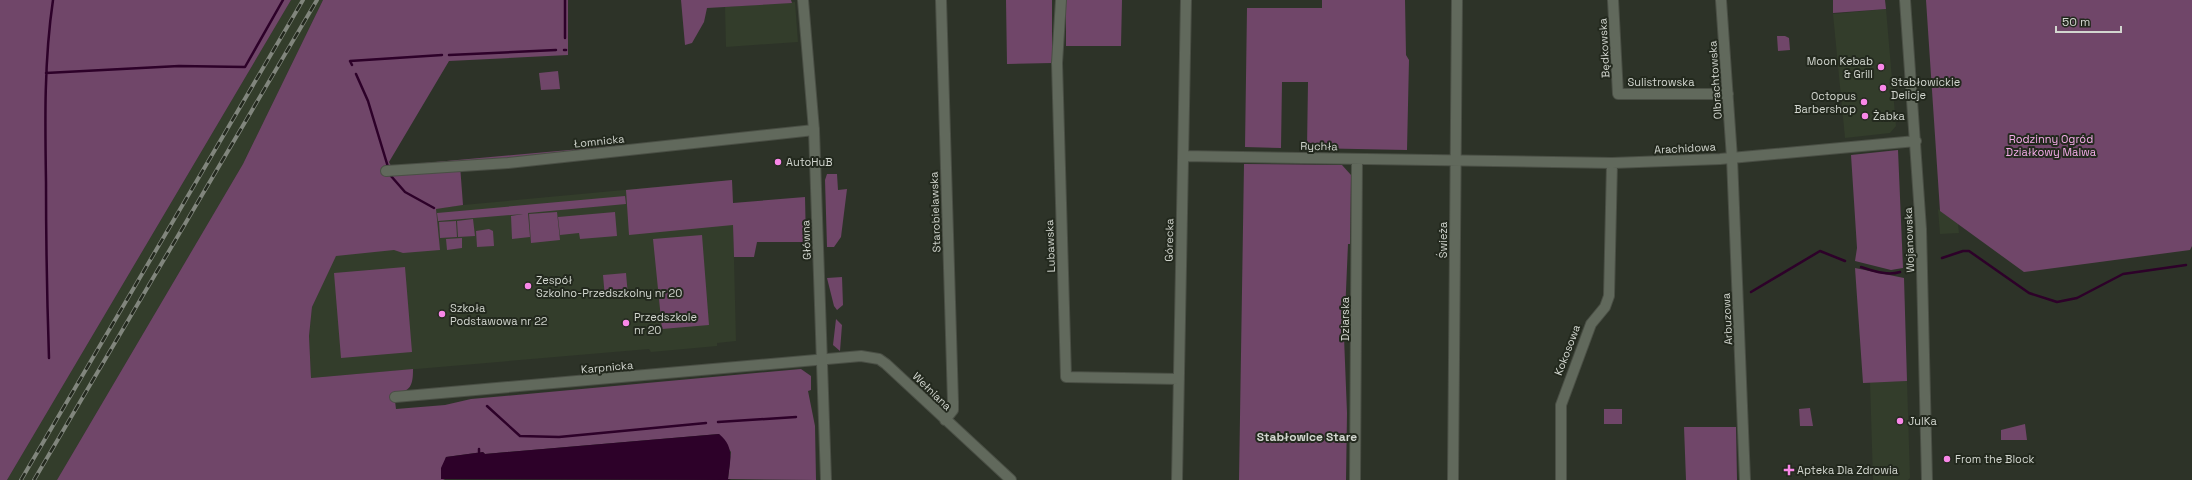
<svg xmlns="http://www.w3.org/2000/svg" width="2192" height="480" font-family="'Space Grotesk',sans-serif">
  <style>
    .built { fill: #333d2b }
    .green { fill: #704669 }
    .water { fill: #2d0129 }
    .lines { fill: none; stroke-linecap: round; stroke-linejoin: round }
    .stream { stroke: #2d0129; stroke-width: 2.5 }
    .street-casing { stroke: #4a4f45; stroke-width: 12 }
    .secondary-casing { stroke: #4a4f45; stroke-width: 12 }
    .street { stroke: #61695c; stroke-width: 10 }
    .secondary { stroke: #61695c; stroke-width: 10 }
    .rail-casing { stroke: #81867d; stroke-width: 4 }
    .rail { stroke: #23291e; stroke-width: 2.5; stroke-dasharray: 8; stroke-linecap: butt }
    .poi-dot { fill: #f987e8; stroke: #23291e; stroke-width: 1.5 }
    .labels { text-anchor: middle; stroke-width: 4; stroke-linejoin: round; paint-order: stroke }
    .street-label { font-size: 11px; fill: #d2d6cf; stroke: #23291e }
    .poi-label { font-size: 11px; fill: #d2d6cf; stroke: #23291e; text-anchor: start }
    .park-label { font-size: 11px; fill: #f5ade9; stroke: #23291e }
    .neighbourhood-label { font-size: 12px; font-weight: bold; fill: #d2d6cf; stroke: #23291e }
  </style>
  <rect width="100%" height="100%" fill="#2d3328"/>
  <path class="built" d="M291 0H323L243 164 57 480H7Z
    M795 2 798 42 726 47 725 7Z
    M1886 9 1896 126 1890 133 1845 138 1833 14Z
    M732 180 736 341 717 343V346L651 352 649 349 311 378 309 336 312 307 331 264 358 218 463 205Z
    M1938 209 1958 224 1959 233 1940 234Z
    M1907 381 1910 478 1908 480H1873L1870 382Z"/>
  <path class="green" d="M0 0H291L7 480H0Z
    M323 0H568V55L449 61 389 162 391 166 680 140 460 165 463 205 436 209 440 250 403 253 394 250 336 256 312 307 309 336 311 378 413 369C413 385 411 392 394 393L396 409 445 405 471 399 801 369 811 376V390L808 391 815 426 816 480 728 479 731 452 719 434 485 454 483 452 446 457 441 478 445 480H57L243 164Z
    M681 0H791L792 3 707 8 704 22 692 43 685 45Z
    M1006 0H1052V63L1007 64Z
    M1066 0H1122L1121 46H1066Z
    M1322 0H1405L1406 55 1409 60 1407 150 1307 148 1308 82H1282L1281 148 1245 147 1247 8H1322Z
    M1833 0H1885L1886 9 1833 13Z
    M1926 0H2192V246L2190 250 2024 272 1940 211Z
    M1777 36H1785L1789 38 1790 50 1778 51Z
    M558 71 560 89 541 90 539 73Z
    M1898 150 1903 268 1891 270 1855 261 1857 248 1851 155Z
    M1244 164 1342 165 1351 175 1350 244H1348L1344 337 1347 413 1346 480H1239Z
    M827 174H837L838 190 847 189 841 237 834 247H827L825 180Z
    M732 180 733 203 805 197 806 242H757L754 257H734L733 225 629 235 626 190Z
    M625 196 626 204 528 213 530 237 512 239 511 216 523 214 438 221 437 213Z
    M557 212 560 240 531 243 529 214Z
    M615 212 617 236 580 239 579 233 560 235 558 217Z
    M473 219 475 236 458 237 457 221Z
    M456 221 457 237 440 238 439 222Z
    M489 229 493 231 494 246 477 247 476 231Z
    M702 235 709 325 662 329 653 239Z
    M462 238V248L447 250 446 239Z
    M405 267 412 352 341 358 334 273Z
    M1855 268 1904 278 1907 381 1863 383Z
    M626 273 628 296 605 298 603 275Z
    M842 277 843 305 837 310 834 306 827 278Z
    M836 319 842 325 840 351 833 345Z
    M1810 408 1813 426H1800L1799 409Z
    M1604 409H1622V424H1604Z
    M2025 424 2027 440H2001V430Z
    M1684 427H1736L1737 480H1686Z"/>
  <path class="water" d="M719 434C735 447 730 460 728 479L731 480 441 479V468L446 457 483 452 485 454Z"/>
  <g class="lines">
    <path class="stream" d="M565 0V38
      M564 50H566
      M449 55 556 50
      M352 65 350 61 442 55
      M46 73 179 66 245 67 283 0
      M356 74 368 101 388 167
      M391 176 405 192 434 208
      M1942 258 1963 251H1969L2029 293 2057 302 2077 298 2123 274 2186 265
      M1861 267C1874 271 1887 276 1900 272
      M1751 292 1820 251 1845 261
      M49 358C47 299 46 240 46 182 45 121 44 61 53 0
      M487 406 520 436 559 437 706 423
      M718 422 796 417
      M479 449V452"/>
    <g class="street-casing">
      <path id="street" d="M941 0 953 402V410L945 420
        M1061 0 1057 63 1066 377 1179 379
        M1613 0 1618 94H1728
        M1721 0 1732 158 1745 480
        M1905 0 1921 229 1927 480
        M1183 156 1612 163 1720 159 1916 141
        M386 171 508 163 814 130
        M395 397 861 356 879 359 886 364 1011 480
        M1177 480 1186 0
        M1355 480 1357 159
        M1453 480 1457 0
        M1561 480V405L1591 324 1605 307 1609 296 1612 163"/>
    </g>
    <g class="secondary-casing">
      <path id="secondary" d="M803 0 814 130 826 480"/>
    </g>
    <use href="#street" class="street"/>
    <use href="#secondary" class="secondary"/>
    <g class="rail-casing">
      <path id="rail" d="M21 480 303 0
        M34 480 317 0"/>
    </g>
    <use href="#rail" class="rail"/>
  </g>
  <g class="poi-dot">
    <circle cx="1881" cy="67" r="4"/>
    <circle cx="1883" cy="88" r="4"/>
    <circle cx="1864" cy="102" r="4"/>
    <circle cx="1865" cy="116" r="4"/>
    <circle cx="778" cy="162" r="4"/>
    <circle cx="528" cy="286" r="4"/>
    <circle cx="442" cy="314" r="4"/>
    <circle cx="626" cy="323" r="4"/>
    <circle cx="1900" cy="421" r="4"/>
    <circle cx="1947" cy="459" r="4"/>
    <path d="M1787 464h4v4h4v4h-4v4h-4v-4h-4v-4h4z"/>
  </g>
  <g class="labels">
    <g class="street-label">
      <text transform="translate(1604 48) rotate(-93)" y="4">Będkowska</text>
      <text transform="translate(1715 80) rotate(-94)" y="4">Olbrachtowska</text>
      <text x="1661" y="86">Sulistrowska</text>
      <text transform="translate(599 141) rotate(-6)" y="4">Łomnicka</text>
      <text transform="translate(1319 146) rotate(1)" y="4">Rychła</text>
      <text transform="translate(1685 148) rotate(-3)" y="4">Arachidowa</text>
      <text transform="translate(935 212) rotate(-92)" y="4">Starobielawska</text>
      <text transform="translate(806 240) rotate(-92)" y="4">Główna</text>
      <text transform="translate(1169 240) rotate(-89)" y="4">Górecka</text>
      <text transform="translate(1443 240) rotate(-90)" y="4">Świeża</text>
      <text transform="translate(1909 240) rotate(-92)" y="4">Wojanowska</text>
      <text transform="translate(1050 246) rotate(-92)" y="4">Lubawska</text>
      <text transform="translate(1345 319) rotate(-90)" y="4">Dziarska</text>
      <text transform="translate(1727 319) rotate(-93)" y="4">Arbuzowa</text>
      <text transform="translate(1567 350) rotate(-69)" y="4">Kokosowa</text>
      <text transform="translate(607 367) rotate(-5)" y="4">Karpnicka</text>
      <text transform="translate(932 391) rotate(44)" y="4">Wełniana</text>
    </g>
    <g class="poi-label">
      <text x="1873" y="65" text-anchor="end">Moon Kebab<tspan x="1873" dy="13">&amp; Grill</tspan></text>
      <text x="1891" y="86">Stabłowickie<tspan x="1891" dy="13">Delicje</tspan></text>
      <text x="1856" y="100" text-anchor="end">Octopus<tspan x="1856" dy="13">Barbershop</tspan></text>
      <text x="1873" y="120">Żabka</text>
      <text x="786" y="166">AutoHuB</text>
      <text x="536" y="284">Zespół<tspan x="536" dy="13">Szkolno-Przedszkolny nr 20</tspan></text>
      <text x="450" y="312">Szkoła<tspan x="450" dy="13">Podstawowa nr 22</tspan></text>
      <text x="634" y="321">Przedszkole<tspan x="634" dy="13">nr 20</tspan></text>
      <text x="1908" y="425">JulKa</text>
      <text x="1955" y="463">From the Block</text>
      <text x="1797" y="474">Apteka Dla Zdrowia</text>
    </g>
    <g class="park-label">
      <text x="2051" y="143">Rodzinny Ogród<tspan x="2051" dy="13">Działkowy Malwa</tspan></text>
    </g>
    <g class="neighbourhood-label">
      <text x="1307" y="441">Stabłowice Stare</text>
    </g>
  </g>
  <path d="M2056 26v6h65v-6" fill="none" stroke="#d2d6cf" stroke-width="2"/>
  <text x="2062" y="26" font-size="12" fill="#d2d6cf" stroke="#23291e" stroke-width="3" paint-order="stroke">50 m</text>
</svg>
